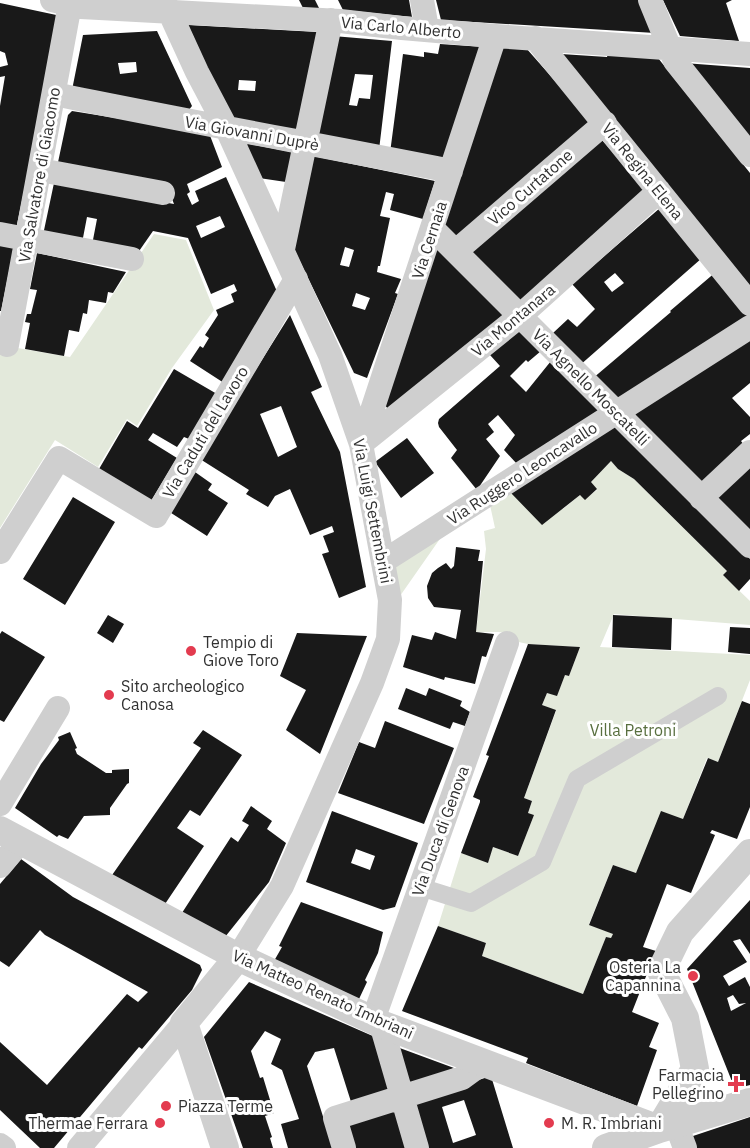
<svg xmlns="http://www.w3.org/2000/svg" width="750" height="1148" font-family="'IBM Plex Sans',sans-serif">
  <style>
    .green { fill: #e3e9db }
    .building { fill: #191919; fill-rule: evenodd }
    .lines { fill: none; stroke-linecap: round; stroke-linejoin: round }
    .pedestrian { stroke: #cfcfcf; stroke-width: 18 }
    .minor { stroke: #cfcfcf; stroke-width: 24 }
    .tertiary { stroke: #cfcfcf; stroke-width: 28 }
    .poi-dot { fill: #e33b4f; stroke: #fff; stroke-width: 2 }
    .labels { text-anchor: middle; stroke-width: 6; stroke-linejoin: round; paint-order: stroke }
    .street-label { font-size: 16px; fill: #323232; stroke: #fff }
    .poi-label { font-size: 16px; fill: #323232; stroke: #fff; text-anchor: start }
    .park-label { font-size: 16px; fill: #586f3f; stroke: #fff }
  </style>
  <rect width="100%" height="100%" fill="#fff"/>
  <path class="green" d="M154 234 186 240 214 310 172 368 137 426 127 419 98 467 55 440 0 528V345L70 357Z
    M611 461 618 469 634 479 727 571 723 575 750 601V625L614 614 600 647 750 655V680L718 762 707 758 683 819 636 873 613 865 589 924 613 934 611 938 606 937 583 994 482 956 486 943 438 926 461 853 488 862 493 847 518 856 534 815 528 813 532 801 524 798 556 711 542 705 547 693 557 695 565 675 569 676 580 647 528 644 505 639 506 633C497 631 486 633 476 632L486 549 484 531 495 528 490 505 510 492 563 509 580 495 585 499 597 490 591 482Z
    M444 533 400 596 395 565Z"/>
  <path class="building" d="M299 0H315L319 8H303Z
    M338 0H409L412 17 343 10Z
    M436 0H640L655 33 441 20Z
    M663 0H732L726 3 739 41 680 36Z
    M0 3 61 16 16 229 0 226V106L5 76 0 77V67L8 65 5 53 0 51Z
    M188 25 317 32 296 135 232 123ZM239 80 256 81 255 91 238 90Z
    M157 31 192 106 188 111 72 90 83 35ZM136 62 137 72 120 74 118 63Z
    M333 36 392 41 379 150 314 137ZM355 74 373 75 370 99 359 98 357 106 349 105Z
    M440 44 483 47 444 165 390 153 403 54 424 57V52L438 54Z
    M503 47 526 48 593 124 458 240 441 223Z
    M561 54 607 57 608 54 658 58 750 173V288Z
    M684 63 750 68V142Z
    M72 111 209 133 222 167 187 184 190 192 187 194 192 205 199 201 195 191 226 177 279 296 224 383 190 361 200 346 203 348 209 338 205 335 218 315 216 310 234 302 231 294 237 291 234 284 211 294 188 238 153 231 137 254 92 245 97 219 87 217 82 243 43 235 54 183 174 204 167 186 57 167 68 115ZM220 216 225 227 201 238 196 226Z
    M602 140 648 192 521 302 471 253Z
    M244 143 292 152 286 182 259 178Z
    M313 156 435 181 423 219 390 210 394 194 386 192 380 216 390 218 380 266H378L377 272 401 279 395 293 398 294 367 378 354 373 294 249ZM345 247 354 250 349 267 340 265ZM356 293 370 298 365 310 352 306Z
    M660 208 702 258 579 366 553 333 568 319 577 327 595 309 572 284ZM615 273 624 283 612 292 604 282Z
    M0 244 14 247 1 311H0Z
    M435 246 506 315 393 415 379 398Z
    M37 253 126 272 113 293 108 292 106 303 89 300 87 314 83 313 79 332 69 330 64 356 25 349 30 323 25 322 27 314H31L37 290 30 289Z
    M717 271 750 314 616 404 592 379 671 312 670 311Z
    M290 315 322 387 311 392 340 452 366 587 339 598 322 554 329 552 323 536 334 532 332 526 310 535 290 489 275 496 268 507 246 494 249 490 200 459ZM281 406 297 447 278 457 260 414Z
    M520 329 541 351 528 362 526 360 510 376 526 392 551 361 603 411 517 464 504 450 515 435 498 415 488 424 494 432 486 439 500 456 477 490 451 458 457 450 439 427 438 423 439 419 500 366 490 355Z
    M750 337V383L732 398 750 417V434L741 441 744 445 702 485 632 414Z
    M174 369 217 394 189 439 184 437 177 447 153 433 148 440 177 458 151 501 99 469 127 421 138 428Z
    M615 424 750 559V579L739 591 723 575 727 571 634 479 618 469 611 461 591 482 597 489 585 500 580 495 542 525 510 492Z
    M407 438 434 473 401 498 375 462Z
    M750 467V536L715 500Z
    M195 472 212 484 208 490 228 503 207 536 168 511Z
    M73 497 115 522 65 605 23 579Z
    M456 547 480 550 478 561H483L476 632 494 634 486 657 482 656 475 684 445 677 444 680 403 667 412 635 432 640 435 632 456 639 461 610 434 607 428 598 427 586 432 573 438 568 446 563 451 569 454 566Z
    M108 615 124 624 113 643 97 633Z
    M613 615 672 618 671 650 612 647Z
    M730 627 750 628V654L728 652Z
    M2 631 45 657 4 722 0 720V634Z
    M297 633 367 636 320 754 286 730 306 690 280 676Z
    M528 644 580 647 569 676 565 675 557 696 547 693 542 705 556 710 524 798 532 801 528 813 534 815 518 856 493 847 488 863 461 853 480 802V800L473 797 489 756 486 755Z
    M406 688 426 696 429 688 462 701 460 706 470 712 465 726 453 722 450 729 398 709Z
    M742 701 750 704V807L737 839 712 830 710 833 715 835 691 893 667 884 643 947 656 951 632 1012 659 1023 649 1047 657 1050 637 1106 526 1063 528 1058 402 1011 438 926 486 943 482 956 583 994 606 937 611 938 613 934 589 925 613 865 636 873 661 811 683 819 708 758 718 762Z
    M385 721 454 748 424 824 338 793 359 742 375 748Z
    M203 730 242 755 200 816 190 810 177 828 204 846 163 907 110 878 201 748 193 743Z
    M70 732 77 748 75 749 77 754 106 773H112V770L129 769V783L127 784 110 808V815L84 816 68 839 59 835 57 837 15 808 41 764 59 740 58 737Z
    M251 806 272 821 267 829 286 843 269 882 221 942 180 916 231 837 238 842 249 825 242 821Z
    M332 811 418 843 395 907 383 910 306 882ZM356 849 375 856 370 870 351 863Z
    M21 859 73 897 200 965 202 970 192 990 142 1049 139 1047 54 1148H40L0 1110V1042L47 1085 127 994 138 1002 148 992 45 935 40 930 9 967 0 961V884Z
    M750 900V954L740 939 733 941 747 962 723 976 729 986 745 977 750 987V1085L735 1089 687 969ZM733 995 739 1004 746 1003 731 1011 727 998Z
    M301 902 383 932 378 953 365 980 367 982 359 999 274 961 282 947 279 946Z
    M249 982 375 1037 392 1093 352 1105 334 1048 315 1052 307 1066 333 1148H288L281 1124 299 1119 282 1070 271 1064 281 1039 265 1031 251 1051 260 1078 263 1077 274 1113 265 1116 272 1137 270 1138 273 1148H243L204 1037Z
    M397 1047 454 1068 407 1088Z
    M491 1076 513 1148H426L413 1101ZM464 1100 476 1135 453 1143 442 1107Z
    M396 1107 409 1148H352L344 1122Z
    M750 1117V1148H691L687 1138Z"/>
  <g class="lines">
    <path class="pedestrian" d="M420 887 471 903 542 862 577 779 718 696"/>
    <path class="minor" d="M52 0 81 7 340 21 402 28 495 36 750 54
      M164 0 197 72 227 129 330 355 361 444 390 600 388 639 372 683 282 886 238 957
      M422 0 427 29
      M650 0 675 61 750 155
      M535 38 750 304
      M54 94C186 121 319 145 451 171
      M40 170 163 193
      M432 228 750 546
      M0 234 132 259
      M283 249 331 20
      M456 251 605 123
      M7 345 70 4
      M361 444 495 36
      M361 444 520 316 659 191
      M701 498 750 452
      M0 552 59 458 156 516 296 279
      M384 561 750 327
      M0 804 58 708
      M0 866 21 841
      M373 1020 507 643
      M381 1024 417 1148
      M676 1124 685 1148
      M0 1145 4 1148
      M79 1148 184 1023
      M344 1148 335 1118 462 1078 484 1062"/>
    <path class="tertiary" d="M0 830 238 957 381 1024 659 1129
      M659 1129 695 1069 685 1018 661 971 680 932 750 853
      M225 1148 184 1023 238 957
      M606 1148 659 1129 750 1102"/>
  </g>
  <g class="poi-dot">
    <circle cx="191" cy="651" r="6"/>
    <circle cx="109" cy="695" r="6"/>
    <circle cx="693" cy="976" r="6"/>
    <path d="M733 1075h6v6h6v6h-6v6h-6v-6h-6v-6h6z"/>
    <circle cx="166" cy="1106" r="6"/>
    <circle cx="160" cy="1123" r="6"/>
    <circle cx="549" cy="1123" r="6"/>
  </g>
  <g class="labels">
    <g class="street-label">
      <text transform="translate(401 27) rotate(5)" y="6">Via Carlo Alberto</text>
      <text transform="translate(252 133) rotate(10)" y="6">Via Giovanni Duprè</text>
      <text transform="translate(643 171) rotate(51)" y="6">Via Regina Elena</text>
      <text transform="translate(39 175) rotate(-80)" y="6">Via Salvatore di Giacomo</text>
      <text transform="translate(530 187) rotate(-41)" y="6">Vico Curtatone</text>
      <text transform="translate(429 240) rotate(-72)" y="6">Via Cernaia</text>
      <text transform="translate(513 320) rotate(-40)" y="6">Via Montanara</text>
      <text transform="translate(591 387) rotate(45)" y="6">Via Agnello Moscatelli</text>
      <text transform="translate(205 432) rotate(-59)" y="6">Via Caduti del Lavoro</text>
      <text transform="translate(522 473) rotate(-33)" y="6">Via Ruggero Leoncavallo</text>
      <text transform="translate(373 511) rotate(79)" y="6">Via Luigi Settembrini</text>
      <text transform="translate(440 831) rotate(-70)" y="6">Via Duca di Genova</text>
      <text transform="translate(323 994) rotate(24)" y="6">Via Matteo Renato Imbriani</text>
    </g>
    <g class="poi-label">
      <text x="203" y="648">Tempio di<tspan x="203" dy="18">Giove Toro</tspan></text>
      <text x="121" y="692">Sito archeologico<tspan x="121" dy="18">Canosa</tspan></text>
      <text x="681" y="973" text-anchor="end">Osteria La<tspan x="681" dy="18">Capannina</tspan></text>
      <text x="724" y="1081" text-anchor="end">Farmacia<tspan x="724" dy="18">Pellegrino</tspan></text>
      <text x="178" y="1112">Piazza Terme</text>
      <text x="148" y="1129" text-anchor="end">Thermae Ferrara</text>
      <text x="561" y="1129">M. R. Imbriani</text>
    </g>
    <g class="park-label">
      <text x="633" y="736">Villa Petroni</text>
    </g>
  </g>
</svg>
